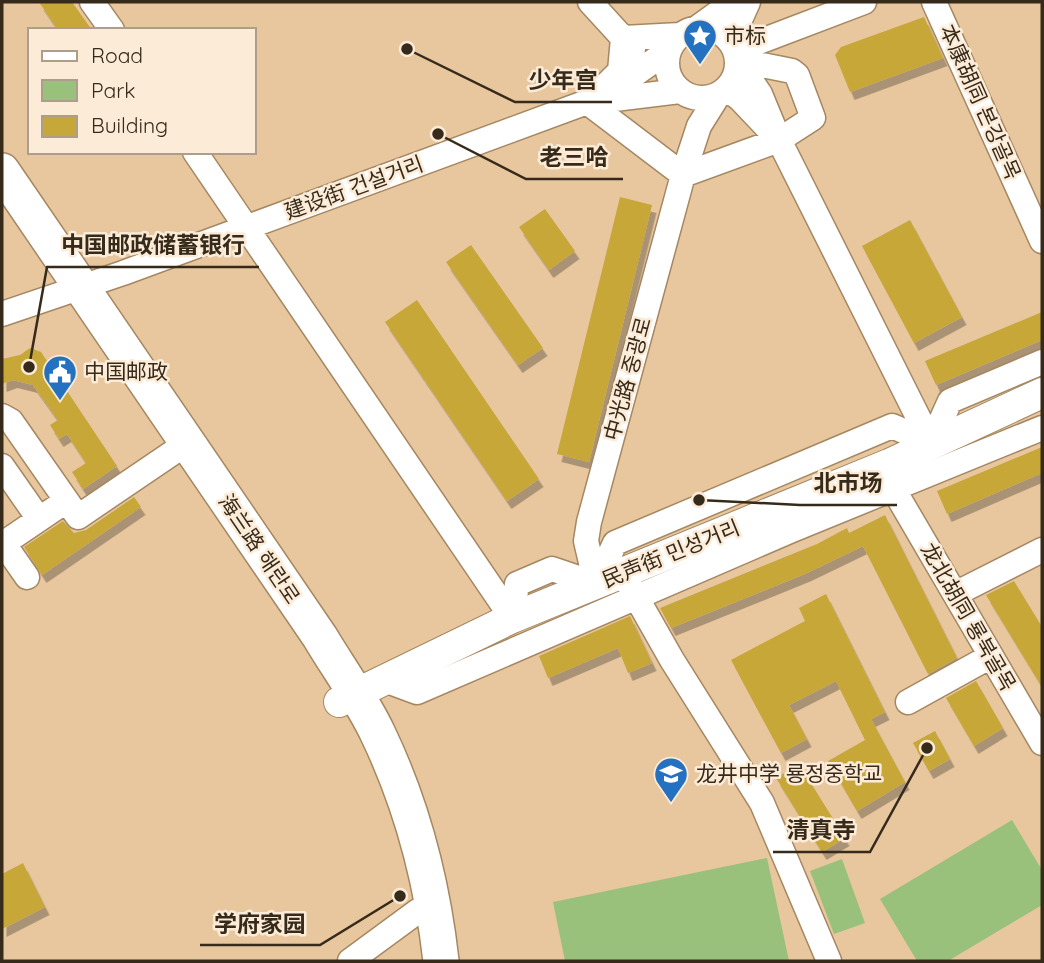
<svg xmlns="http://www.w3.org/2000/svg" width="1044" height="963" font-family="Quicksand,'Noto Sans SC','Noto Sans KR',sans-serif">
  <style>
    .green { fill: #99c17c }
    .building { fill: #c6a739; filter: url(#shadow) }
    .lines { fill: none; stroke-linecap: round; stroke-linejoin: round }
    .minor-casing { stroke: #a58761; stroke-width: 27 }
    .major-casing { stroke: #a58761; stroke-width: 32 }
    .highway-casing { stroke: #a58761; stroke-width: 38 }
    .minor { stroke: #fff; stroke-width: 24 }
    .major { stroke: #fff; stroke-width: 30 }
    .highway { stroke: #fff; stroke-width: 35 }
    .labels { text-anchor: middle; stroke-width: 5; stroke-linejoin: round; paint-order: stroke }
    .poi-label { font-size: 21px; fill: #362a1a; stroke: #fcebd7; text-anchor: start }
    .street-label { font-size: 21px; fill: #362a1a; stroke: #fcebd7 }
    .leader { fill: none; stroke: #362a1a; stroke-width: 2.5 }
    .callout-dot { fill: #362a1a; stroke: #fcebd7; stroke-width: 2.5 }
    .callout-label { font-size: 23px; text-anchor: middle; font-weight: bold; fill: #362a1a; stroke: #fcebd7; stroke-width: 5; stroke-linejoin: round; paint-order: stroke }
  </style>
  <defs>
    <filter id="shadow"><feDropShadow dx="4.5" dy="8" stdDeviation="0" flood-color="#0004"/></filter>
  </defs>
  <rect width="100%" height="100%" fill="#e8c79f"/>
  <path class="green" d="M1012 820 1042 870V905L948 961H917L880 899Z
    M767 858 789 961H565L553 902Z
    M842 859 865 923 834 934 810 871Z"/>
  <path class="building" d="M39 2H72L92 30H58Z
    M924 17 943 58 850 92 835 55 841 47Z
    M620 197 652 205 589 462 557 454Z
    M545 209 575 251 549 270 519 227Z
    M910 220 962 317 914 343 862 246Z
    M471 245 543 348 518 365 446 262Z
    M417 300 539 479 507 501 385 322Z
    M1042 312V340L936 385 925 361Z
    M30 348 41 352 117 466 83 489 72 472 86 463 67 434 59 439 50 425 58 420 33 385 13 380 2 384V359L20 355Z
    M1042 447V473L947 514 937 491Z
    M134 497 141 507 42 575 24 547 63 521 74 533 86 530Z
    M885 515 957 658 928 674 863 546 807 573 671 628 660 608 817 544 847 528 849 533Z
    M1014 581 1042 627V687L986 595Z
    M826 594 885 712 871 719 905 782 857 811 828 761 865 740 836 681 789 705 807 739 781 753 731 660 805 621 799 608Z
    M630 616 652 663 628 673 618 648 548 678 539 656Z
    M976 681 1003 728 974 746 946 698Z
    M935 731 950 759 929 771 913 743Z
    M799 764 845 838 822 852 776 778Z
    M23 863 45 907 2 929V874Z"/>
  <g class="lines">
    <g class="minor-casing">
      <path id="minor" d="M92 2 112 30
        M590 2 633 49
        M934 2 1042 241
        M667 63a35 35 0 1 1 70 0a35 35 0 1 1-70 0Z
        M697 28 733 2
        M730 42 748 2
        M735 51 864 2
        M603 88 620 71 623 38 680 35
        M719 94 728 90 740 99 779 140 760 94 737 60
        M598 101 680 91
        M587 102 683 175
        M779 140 931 443
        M195 152 512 618
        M683 175 779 140 813 118 797 75 792 71 737 60
        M2 314 123 273 587 102 614 89 669 50
        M2 416 11 421 78 517 187 443
        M931 443 950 401 1042 362
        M2 466 39 519
        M892 476 894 490 1042 743
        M2 541 27 577
        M4 543 66 501
        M596 584 586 541 589 522 683 175 699 126 719 94
        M596 584 615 543 892 426 931 443
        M630 586 672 660 762 803 829 961
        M955 594 1042 550
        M512 618 517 584 552 569 596 584
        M382 679 417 692 792 530 1042 428
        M908 702 991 656
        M350 961 418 911"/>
    </g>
    <g class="major-casing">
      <path id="major" d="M339 702 512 618 889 464 1042 393"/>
    </g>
    <g class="highway-casing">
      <path id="highway" d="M2 171 320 637C339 669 362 700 378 734 413 807 432 881 441 961"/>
    </g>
    <use href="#minor" class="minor"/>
    <use href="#major" class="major"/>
    <use href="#highway" class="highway"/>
  </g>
  <defs>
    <g id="sight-pin" transform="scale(1.75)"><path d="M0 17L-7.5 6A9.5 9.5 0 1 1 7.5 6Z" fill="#2471c1" stroke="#fcebd7"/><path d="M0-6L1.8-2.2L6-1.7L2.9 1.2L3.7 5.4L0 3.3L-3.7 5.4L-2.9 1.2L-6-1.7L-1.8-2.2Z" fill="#fff"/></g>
    <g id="civic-pin" transform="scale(1.75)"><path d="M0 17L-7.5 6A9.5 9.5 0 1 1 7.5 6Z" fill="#2471c1" stroke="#fcebd7"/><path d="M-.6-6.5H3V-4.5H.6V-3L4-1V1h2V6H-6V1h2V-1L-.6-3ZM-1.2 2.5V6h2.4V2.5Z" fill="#fff"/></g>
    <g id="school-pin" transform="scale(1.75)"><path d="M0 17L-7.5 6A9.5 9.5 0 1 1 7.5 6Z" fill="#2471c1" stroke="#fcebd7"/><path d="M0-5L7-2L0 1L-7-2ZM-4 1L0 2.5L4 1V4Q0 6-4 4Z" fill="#fff"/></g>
  </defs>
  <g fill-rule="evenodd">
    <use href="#sight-pin" x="700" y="36"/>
    <use href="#civic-pin" x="60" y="372"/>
    <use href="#school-pin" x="671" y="774"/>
  </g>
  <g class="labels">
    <g class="poi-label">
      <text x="724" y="43">市标</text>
      <text x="84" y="379">中国邮政</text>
      <text x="696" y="781">龙井中学 룡정중학교</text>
    </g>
    <g class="street-label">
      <text transform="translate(980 102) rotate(66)" y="7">本康胡同 본강골목</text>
      <text transform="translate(354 188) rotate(-20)" y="7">建设街 건설거리</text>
      <text transform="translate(628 379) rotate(-75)" y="7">中光路 중광로</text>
      <text transform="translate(259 549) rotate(56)" y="7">海兰路 해란로</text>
      <text transform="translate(671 554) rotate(-22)" y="7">民声街 민성거리</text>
      <text transform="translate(968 617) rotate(60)" y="7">龙北胡同 룡북골목</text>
    </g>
  </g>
  <path class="leader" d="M407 49L515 102H612M438 134L526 179H623M29 367L47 267H259M699 500L800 505H897M927 748L870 852H773M400 896L320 945H200"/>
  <g class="callout-dot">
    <circle cx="407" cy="49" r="7"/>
    <circle cx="438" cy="134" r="7"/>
    <circle cx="29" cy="367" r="7"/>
    <circle cx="699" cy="500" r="7"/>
    <circle cx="927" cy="748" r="7"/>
    <circle cx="400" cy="896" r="7"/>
  </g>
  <g class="callout-label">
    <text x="563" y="88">少年宫</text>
    <text x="574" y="165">老三哈</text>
    <text x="153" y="253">中国邮政储蓄银行</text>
    <text x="848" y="491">北市场</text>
    <text x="821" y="838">清真寺</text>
    <text x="260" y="932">学府家园</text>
  </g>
  <rect width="1044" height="963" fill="none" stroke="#362a1a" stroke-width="7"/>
  <rect x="28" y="28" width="228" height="126" fill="#fcebd7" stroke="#ad9e8b" stroke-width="2"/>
  <rect x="42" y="51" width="35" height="10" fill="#ffffff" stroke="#ad9e8b" stroke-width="2"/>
  <text x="91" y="63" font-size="21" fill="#362a1a">Road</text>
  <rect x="42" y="80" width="35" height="21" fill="#99c17c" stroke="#ad9e8b" stroke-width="2"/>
  <text x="91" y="98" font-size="21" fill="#362a1a">Park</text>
  <rect x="42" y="116" width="35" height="21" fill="#c6a739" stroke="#ad9e8b" stroke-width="2"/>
  <text x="91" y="133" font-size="21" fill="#362a1a">Building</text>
</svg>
